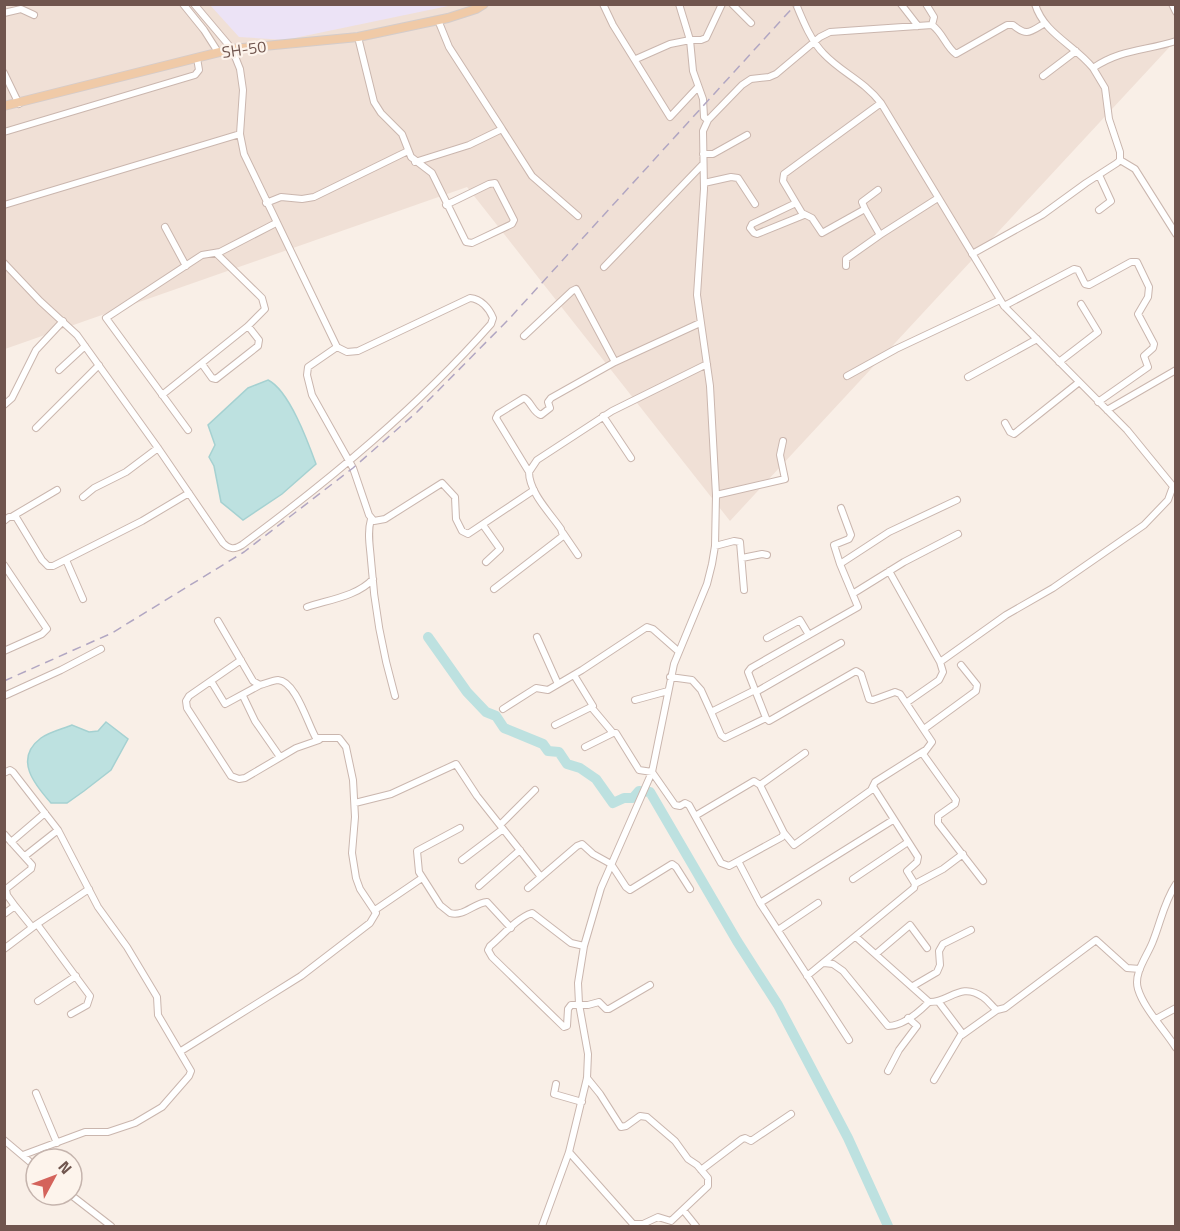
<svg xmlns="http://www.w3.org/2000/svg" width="1180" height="1231" font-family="'Titillium Web',sans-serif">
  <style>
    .residential { fill: #f0e0d6 }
    .education { fill: #ece3f6 }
    .water { fill: #bde1e0; stroke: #a5d1d1; stroke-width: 1.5 }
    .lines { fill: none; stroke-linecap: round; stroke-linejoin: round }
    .river { stroke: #bde1e0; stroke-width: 10 }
    .minor-casing { stroke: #cab6ae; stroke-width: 8 }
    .major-casing { stroke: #d4ccca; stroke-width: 10 }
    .minor { stroke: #fff; stroke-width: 6 }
    .major { stroke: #f0caa7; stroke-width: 8 }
    .rail { stroke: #b1a6c2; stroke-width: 1.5; stroke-dasharray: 9 6; stroke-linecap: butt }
    .labels { text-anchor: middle; stroke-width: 4.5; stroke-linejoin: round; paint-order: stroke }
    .street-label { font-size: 16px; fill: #70554e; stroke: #fdf4ec }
  </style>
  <rect width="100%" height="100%" fill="#f9efe7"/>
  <path class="residential" d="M1175 4 1176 40 730 521 467 187 5 349 4 5Z"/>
  <path class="education" d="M210 5H453L285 40 239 37Z"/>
  <path class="water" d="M268 380C289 390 308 442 316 464L282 494 243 520 221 502 214 466 209 457 215 445 208 425 248 388Z
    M106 722 128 739 111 770 84 791 67 803H51C35 785 13 759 41 738 49 732 62 729 72 725L89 732 98 731Z"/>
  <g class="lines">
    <path class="river" d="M428 637 467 692 486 712 496 716 504 728 543 744 548 751 559 752 567 764 580 768 596 779 613 803 624 798H633L639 791 650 792 737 941 778 1005 848 1138 888 1226"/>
    <g class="minor-casing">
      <path id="minor" d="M183 4 204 30 218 52
        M603 4 613 25 670 117 698 87
        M732 4 751 23
        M796 4C803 21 811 41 824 54 842 73 863 80 881 103L1004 306 1127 430 1176 490
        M901 4 918 26
        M926 4 934 17 932 25
        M1035 4C1044 34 1075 45 1093 68
        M1172 4 1176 12
        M4 13 21 9 34 15
        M358 37 374 102 381 113 402 134 411 157 432 173 466 242 472 243 512 224 514 220 495 183 489 184 446 205
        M636 59 670 44 690 40 679 4
        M4 73 19 104
        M1043 76 1076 51
        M881 103 784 174 783 181 802 213 812 218 822 233 865 209 880 235 938 198
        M708 120 704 117 703 99 693 71 690 40H701L706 38 722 4
        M502 129 532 176 578 216
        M4 132 195 75 199 70 197 58
        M703 154H713L747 135
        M1120 160 1135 169 1176 234
        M415 162 469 145 502 129 449 47 438 20
        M1099 175 1111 201 1099 210
        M704 183 731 177 738 178 755 204
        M266 203 281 197 302 199 314 197 408 151
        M796 203 752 224 750 228 754 233 757 234 804 215
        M4 205 240 134
        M865 209 862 202 878 190
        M165 227 186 266
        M972 254 1042 215 1086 183 1117 163 1120 160V152L1109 119 1105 88 1093 68C1121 49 1145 51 1176 41
        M4 263 40 301 77 335 158 448 223 543C229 549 234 550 242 545 331 479 418 407 491 324L493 318C489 308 481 299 470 298L358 351 347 352 337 347 244 154 240 134 243 90 240 69 232 49 194 4
        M846 266V259L880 235
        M604 267 703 164
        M1004 306 1074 269 1078 270 1085 284 1089 285 1131 262H1137L1149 287 1148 297 1138 314 1154 344 1153 348 1144 356 1148 367 1098 402
        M524 336 572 291 576 289 615 362
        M337 347 308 367 307 375 312 395 353 468 369 515 374 521 385 519 442 483 455 497 456 519 462 531 468 534 534 490
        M1059 362 1098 332 1081 304
        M202 364 212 378 216 379 258 346 259 340 248 326
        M59 370 85 346
        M847 376 896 349 1000 300
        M968 377 1037 339
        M162 395 248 326 265 309 262 298 216 253
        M4 405 12 398 36 350 63 321
        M1107 410 1176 370
        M603 416 631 458
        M1005 423 1010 432 1014 434 1078 383
        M36 428 99 365
        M188 430 106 318 202 255 220 252 276 223
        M529 472 496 418 498 414 524 398C531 401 533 413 541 415L550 408 548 402 551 398 615 362 700 323
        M716 495 785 479 780 455 783 441
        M83 497 94 488 126 472 158 448
        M13 516 57 490
        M371 519C367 533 370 546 371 560 374 606 382 651 395 696
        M4 521 9 517H16L42 560 48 566H53L142 521 189 493
        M483 525 500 549 486 562
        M563 533 578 555
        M715 546 734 541 740 542 744 590
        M742 558 762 554 767 555
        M66 560 83 599
        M840 564 834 545 849 539 851 535 841 508
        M4 565 47 629 42 634 4 651
        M889 571 940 662 943 672 939 680 906 703
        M494 589 563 536 561 529C550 513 529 492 529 472L537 460 612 411 707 364
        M854 593 904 562 958 534
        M307 607C328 600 358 596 373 579
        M537 637 558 684
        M767 638 800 620 809 635
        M241 660 189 696 186 701 187 708 231 776 239 779 245 778 296 748 319 740
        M940 662 1006 615 1053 588 1144 525 1168 500 1172 489
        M670 677 692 680 701 690 711 712 755 690 748 672 751 668 858 607 840 564 889 532 957 500
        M211 681 225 704 260 685
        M755 690 766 718 769 721 856 671 861 674 869 699 873 700 895 692 900 694 932 742 923 754 956 800 955 804 938 816V823L983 881
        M756 692 841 643
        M4 696 61 670 101 649
        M243 696 255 721 280 757
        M635 700 668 691
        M592 708 613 733
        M503 709 536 688 548 690 582 670 647 627 653 629 678 651
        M711 712 721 735 725 738 766 718
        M555 725 593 706 574 675
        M924 729 976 691 977 685 961 665
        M585 747 613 733H616L639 770 652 772 675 805 680 806 685 803 689 805 721 863 729 866 782 837 784 833 760 785 754 781 695 816
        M4 773 10 770 13 772 58 830 98 907 127 947 157 997 158 1015 191 1071 189 1076 162 1107 135 1123 108 1132H85L23 1155
        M760 785 805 753
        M872 788 875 782 924 751
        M355 803 391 794 456 764 477 796 541 877
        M500 825 535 790
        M460 828 417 851 419 872 440 905 450 913C464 917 474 903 487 902L511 928
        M784 833 794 845 874 788 918 857 917 862 907 871 915 884 914 888 807 976
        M4 834 32 865 31 869 6 889 7 895 15 906 4 914
        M11 842 45 813
        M25 856 58 830
        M462 860 503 829
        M738 861 760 903 849 1040
        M853 879 908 842
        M915 884 943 869 963 854
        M1176 884C1164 902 1161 921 1153 941 1148 955 1133 973 1138 989 1144 1009 1165 1030 1176 1048
        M479 886 520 850
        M528 888 577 846 582 844 593 854 611 864 626 887 630 890 672 864 676 867 690 889
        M760 903 893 820
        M15 906 32 927
        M375 910 422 878
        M778 930 818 903
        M856 937 929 1002C949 1003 960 981 983 997 989 1001 992 1007 997 1010L1005 1008 1096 940 1127 968 1140 969
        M584 946 571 943 532 913C517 918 502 936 490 946L488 950 492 957 564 1027 567 1026 568 1009 571 1005H588L599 1002 606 1009H609L650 985
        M4 949 37 924
        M877 953 910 925 927 948
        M824 963 833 964 843 971 888 1026C903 1026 919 1012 929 1002
        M913 986 937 972 940 965 939 951 943 944 971 930
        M38 1001 76 976
        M71 1014 87 1005 90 996 37 924 89 889
        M1156 1019 1176 1008
        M962 1035 997 1010
        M181 1051 301 976 370 923 376 913 360 889 356 878 352 853 355 817 353 780 346 747 339 738H316C308 725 296 681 278 680 273 680 265 684 260 685L253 681 218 621
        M888 1071 899 1050 917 1026 908 1018
        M934 1080 962 1033 938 1001
        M556 1084 554 1094 582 1102
        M36 1093 57 1143
        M4 1140 36 1167
        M569 1152 633 1224H643L658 1217 671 1221 708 1186V1178L697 1165 688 1159 675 1141 647 1117 640 1116 626 1126 621 1127 600 1094 587 1078
        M701 1170 742 1139 745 1138 751 1141 791 1114
        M71 1195 111 1226
        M684 1211 696 1226
        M542 1226 569 1152 587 1078 588 1054 579 1004 578 983 584 946 601 888 652 772 674 664 707 584 712 564 715 546 716 495 710 386 697 295 704 189 703 131 708 120 742 85 751 79 769 77 776 74 820 37 830 32 932 25C943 33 946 47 956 54L1007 25H1013C1027 37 1030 32 1045 23"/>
    </g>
    <g class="major-casing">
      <path id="major" d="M4 106 232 49 358 37 448 18 476 9 484 4"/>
    </g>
    <use href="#minor" class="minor"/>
    <use href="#major" class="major"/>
    <path class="rail" d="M4 681 112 633 244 552 353 468 417 412 509 319 796 4"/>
  </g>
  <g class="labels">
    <g class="street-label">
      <text transform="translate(244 49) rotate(-8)" y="6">SH-50</text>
    </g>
  </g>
  <rect width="1180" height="1231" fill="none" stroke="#70554e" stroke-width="12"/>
  <g transform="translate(54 1177) rotate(49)"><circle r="28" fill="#fdf4ec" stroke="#c5b4ad" stroke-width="1.5"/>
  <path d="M0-4.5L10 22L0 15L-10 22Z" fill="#d4635b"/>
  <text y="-9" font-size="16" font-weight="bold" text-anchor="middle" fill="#70554e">N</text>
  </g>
</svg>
